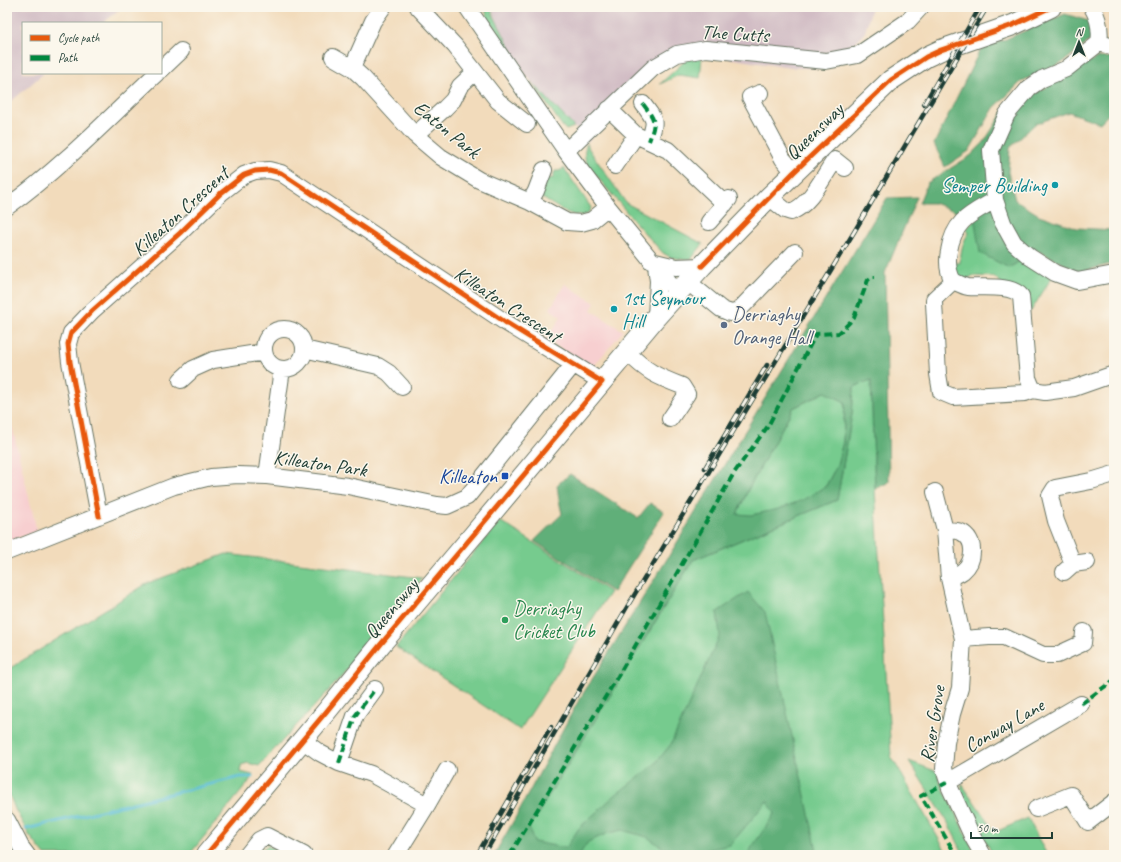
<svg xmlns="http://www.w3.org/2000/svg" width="1121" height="862" font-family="Caveat,sans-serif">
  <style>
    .built { fill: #f7cfd0 }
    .industrial { fill: #d2bdc5 }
    .green { fill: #76cb8e; stroke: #4a8461 }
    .forest { fill: #60af79; stroke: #407656; fill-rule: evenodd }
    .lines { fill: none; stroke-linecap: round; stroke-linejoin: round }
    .stream { stroke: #57bdd5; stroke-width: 3 }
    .minor-casing { stroke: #697463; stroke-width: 18 }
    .major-casing { stroke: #697463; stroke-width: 22 }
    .minor { stroke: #fff; stroke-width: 16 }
    .major { stroke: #fff; stroke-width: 20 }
    .rail-casing { stroke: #1f3d34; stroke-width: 4.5 }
    .rail { stroke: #fbf7ec; stroke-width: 3; stroke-dasharray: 9; stroke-linecap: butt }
    .quiet { stroke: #00873e; stroke-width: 4; stroke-dasharray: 8 4; stroke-linecap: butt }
    .cycleway-casing { stroke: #fbf7ec; stroke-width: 8 }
    .cycleway { stroke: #e8590c; stroke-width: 5 }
    .culture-dot { fill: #0f9aa8; stroke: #fbf7ec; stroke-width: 1.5 }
    .service-dot { fill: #5c6f8a; stroke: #fbf7ec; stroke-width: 1.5 }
    .transit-dot { fill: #1a4fb4; stroke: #fbf7ec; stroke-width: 1.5 }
    .leisure-dot { fill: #2e9e5b; stroke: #fbf7ec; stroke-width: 1.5 }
    .labels { text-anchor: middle; stroke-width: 3; stroke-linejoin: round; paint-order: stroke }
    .street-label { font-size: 20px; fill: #1f3d34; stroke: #fbf7ec }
    .culture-label { font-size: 20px; fill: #0d838f; stroke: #fbf7ec; text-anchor: end }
    .service-label { font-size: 20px; fill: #4e5e75; stroke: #fbf7ec; text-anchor: start }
    .transit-label { font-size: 20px; fill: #164399; stroke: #fbf7ec; text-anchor: end }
    .leisure-label { font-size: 20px; fill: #27864d; stroke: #fbf7ec; text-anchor: start }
  </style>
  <rect width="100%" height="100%" fill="#fbf7ec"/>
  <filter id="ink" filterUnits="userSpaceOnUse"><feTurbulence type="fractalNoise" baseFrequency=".025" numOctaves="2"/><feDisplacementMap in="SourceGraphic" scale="8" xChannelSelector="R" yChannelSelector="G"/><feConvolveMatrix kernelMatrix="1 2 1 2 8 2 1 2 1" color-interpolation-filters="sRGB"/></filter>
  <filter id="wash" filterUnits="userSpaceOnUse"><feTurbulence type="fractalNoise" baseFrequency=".012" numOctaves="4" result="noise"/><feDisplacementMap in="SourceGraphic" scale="16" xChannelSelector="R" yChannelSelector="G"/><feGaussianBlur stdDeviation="0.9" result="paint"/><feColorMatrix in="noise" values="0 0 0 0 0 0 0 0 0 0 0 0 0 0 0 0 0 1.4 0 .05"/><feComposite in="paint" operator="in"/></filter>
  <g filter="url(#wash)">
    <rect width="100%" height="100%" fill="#f2dbbb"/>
    <path class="built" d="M565 284 595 303 591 310 623 331 593 367 546 340 561 317 550 309Z
      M7 405 37 531 7 542Z"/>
    <path class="industrial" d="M7 7H123L103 23H23V73H44L7 105Z
      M494 7H872L865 32 832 68H791L695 53 650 75 588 142 522 71 492 10Z"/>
    <path class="green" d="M485 7H493L491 10 517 61 487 17Z
      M702 57 700 78 679 75 660 84 686 60Z
      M531 81 574 127 566 130 563 127Z
      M587 143 589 149 626 203 703 244 692 258 686 260 670 257 663 253 640 228 589 167C584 158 583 153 587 143Z
      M564 168 590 206 591 208C583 229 549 201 539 196L547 179 553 178 555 171H559Z
      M975 220 1009 268 1020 261 1052 277 1031 311H1026L995 277 972 276 965 281 958 278 952 263H960C961 252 962 242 969 233L966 228Z
      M871 380 875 489 891 756 948 855H538L529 828 693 560 837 500 852 414 854 387Z
      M825 392 845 401 843 442 837 465 826 486 803 500 779 509 751 516 737 514 750 486 793 408Z
      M500 521 610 592 520 730 396 647Z
      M226 554 422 578 417 587 333 686 259 766 248 763 241 765V772L253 775 248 783 189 855H45L29 835 15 809 7 789V670L148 583Z
      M909 761 938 772 940 782 976 855H964L947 821Z
      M962 784 995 832 1028 818 1047 855H993L961 795Z
      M268 846 287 855H257L262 849Z"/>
    <path class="forest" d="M1065 14 1092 22 1096 36 1062 63 1022 81 994 108 969 151 945 167 934 144 980 50Z
      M1114 57V109L1100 123 1069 112 1035 124 1010 148 1008 172 1015 200 1039 215 1077 228 1114 230V263L1080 272 1036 250 1009 268 980 253 972 204 957 212 934 203H919L927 183 970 156 984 142 1003 112 1096 58Z
      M917 197 885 273 889 482 875 489 871 380 854 387 852 414 837 500 693 560 529 828 534 842 566 848 579 828 614 796 655 764 671 744 720 635 717 612 748 592 765 612 818 855H749L748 853 775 813 767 801 730 845 697 852 665 849 647 837 622 830 606 834 588 842 579 855H494L514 820 576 705 667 559 887 198ZM825 392 845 402 843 442 837 465 826 486 803 500 779 509 751 515 737 514 750 486 793 408Z
      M570 474 638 518 650 503 664 512 613 592 534 541 562 514 559 500 557 485Z"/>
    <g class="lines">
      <path class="stream" d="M26 829 240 777H252"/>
    </g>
  </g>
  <g filter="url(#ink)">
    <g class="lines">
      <g class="minor-casing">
        <path id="minor" d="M418 7 455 46 498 101 527 124
          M467 7 566 151 608 207 678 293
          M1092 7C1099 19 1101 31 1099 43L1066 69 1042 79 1029 88 1007 114 991 150 995 200 1003 223 1014 243 1030 257 1055 273 1077 281 1114 274
          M1099 43 1114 47
          M333 57 352 68 363 78 415 135 441 157 479 180 530 202 567 222 581 223 592 220 608 207
          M352 68 373 21 383 7
          M161 70 181 51
          M760 93 750 97 783 159 794 172
          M643 104C656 121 656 121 649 141
          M609 109 636 135 668 150 725 204
          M415 135 445 108 453 100 460 86 475 72
          M566 151 653 68 677 54 706 49 826 61 858 55 908 21 921 7
          M615 166 636 135
          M769 197 785 210 791 212C811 204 822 178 835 160L845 168
          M995 200C971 214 954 220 949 251 947 261 948 272 953 281 958 283 963 286 968 287 983 288 1011 284 1021 296L1028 378 1033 390 1045 392 1074 388 1114 374
          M530 202 536 191 544 170
          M7 207C61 168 108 119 157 73
          M709 222 729 199
          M651 261 676 267 702 266
          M656 266 658 281 656 317
          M953 281 934 299V303L938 374 941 392 953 397 1025 393 1033 390
          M688 282 721 309 730 313 737 312 795 252
          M264 349a20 20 0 1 1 40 0a20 20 0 1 1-40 0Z
          M304 349 378 366 389 373 402 387
          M627 352C647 372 656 376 682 386L687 394 670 419
          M181 380 193 369 213 360 264 352
          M267 476 282 369
          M935 492 945 530 949 578 963 639 960 688 952 714 946 743 944 769 950 788 972 836 983 855
          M99 516 70 362 68 344 71 333 92 311 180 233 221 193 244 175 255 171 269 170 281 173 505 322 602 382
          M945 530C949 530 956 530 961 532 976 539 975 561 963 571 959 574 954 576 949 578
          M7 552 174 486 211 477 238 475 267 476 348 486 437 505 447 506 467 497 573 365
          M1073 564 1056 521 1050 496 1055 488 1091 481 1114 474
          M1064 572 1073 564 1087 562
          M963 639 989 637H1004L1043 655H1057L1083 643 1084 632
          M302 740 320 753 339 763 371 774 427 805
          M339 763 355 716 375 689
          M948 782 1081 704
          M1036 809 1071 795 1088 822 1114 802
          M7 820 21 847 27 855
          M247 855 259 840 267 836 304 855
          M396 855 427 805 447 770"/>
      </g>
      <g class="major-casing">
        <path id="major" d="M206 855 326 712 381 644 475 533 656 317 702 266 769 197 891 80 926 57 941 50 1013 25 1051 7"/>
      </g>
      <use href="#minor" class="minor"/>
      <use href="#major" class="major"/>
      <g class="rail-casing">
        <path id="rail" d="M924 104 980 7
          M705 468 767 365
          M477 855 551 727
          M484 855 627 607 854 232 987 7"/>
      </g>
      <use href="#rail" class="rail"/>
      <path class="quiet" d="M643 104C656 121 656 121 649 141
        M1081 704 1114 680
        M339 763 355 716 375 689
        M948 782 921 796 956 855
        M510 855 618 676 734 473 768 426 816 334 839 333 854 318 868 280 872 277H875"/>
      <g class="cycleway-casing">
        <path id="cycleway" d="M702 266 794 172 891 80 926 57 941 50 1013 25 1051 7
          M99 516 70 362 68 344 71 333 92 311 180 233 221 193 244 175 255 171 269 170 281 173 505 322 602 382 475 533 381 644 326 712 206 855"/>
      </g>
      <use href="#cycleway" class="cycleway"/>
    </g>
  </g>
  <g class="culture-dot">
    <circle cx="1055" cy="185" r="4"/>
    <circle cx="614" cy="309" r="4"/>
  </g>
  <circle class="service-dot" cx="724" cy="325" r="4"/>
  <rect class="transit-dot" x="501" y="472" width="8" height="8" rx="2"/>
  <circle class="leisure-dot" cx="505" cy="620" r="4"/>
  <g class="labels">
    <g class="street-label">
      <text transform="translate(735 33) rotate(3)" y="7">The Cutts</text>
      <text transform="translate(447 129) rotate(39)" y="7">Eaton Park</text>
      <text transform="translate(814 131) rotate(-44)" y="7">Queensway</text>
      <text transform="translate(180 211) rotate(-42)" y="7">Killeaton Crescent</text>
      <text transform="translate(508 304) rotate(33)" y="7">Killeaton Crescent</text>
      <text transform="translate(320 463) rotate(8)" y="7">Killeaton Park</text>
      <text transform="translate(391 608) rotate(-50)" y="7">Queensway</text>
      <text transform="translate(932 724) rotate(-81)" y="7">River Grove</text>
      <text transform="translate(1004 725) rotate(-30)" y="7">Conway Lane</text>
    </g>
    <g class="culture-label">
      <text x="1047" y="192">Semper Building</text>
      <text x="622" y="305" text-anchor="start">1st Seymour<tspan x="622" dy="23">Hill</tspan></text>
    </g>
    <g class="service-label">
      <text x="732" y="321">Derriaghy<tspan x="732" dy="23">Orange Hall</tspan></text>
    </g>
    <g class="transit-label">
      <text x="497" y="483">Killeaton</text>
    </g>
    <g class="leisure-label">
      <text x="513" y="615">Derriaghy<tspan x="513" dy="23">Cricket Club</tspan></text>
    </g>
  </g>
  <rect width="1121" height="862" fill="none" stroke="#fbf7ec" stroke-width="24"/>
  <rect x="22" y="22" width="140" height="52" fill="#fbf7ec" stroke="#a3ada2"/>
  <rect x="30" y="35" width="20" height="6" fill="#e8590c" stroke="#a3ada2"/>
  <text x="58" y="42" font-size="12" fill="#1f3d34">Cycle path</text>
  <rect x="30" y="55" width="20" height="6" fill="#00873e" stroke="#a3ada2"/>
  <text x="58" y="62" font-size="12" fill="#1f3d34">Path</text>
  <g transform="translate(1079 42)" stroke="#fbf7ec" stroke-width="3" paint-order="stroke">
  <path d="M0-3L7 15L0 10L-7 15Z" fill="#1f3d34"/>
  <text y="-6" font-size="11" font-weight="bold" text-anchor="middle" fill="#1f3d34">N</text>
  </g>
  <path d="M971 832v6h81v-6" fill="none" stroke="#1f3d34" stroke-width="2"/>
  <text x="977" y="832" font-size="12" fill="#1f3d34" stroke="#fbf7ec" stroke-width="3" paint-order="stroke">50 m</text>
</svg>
